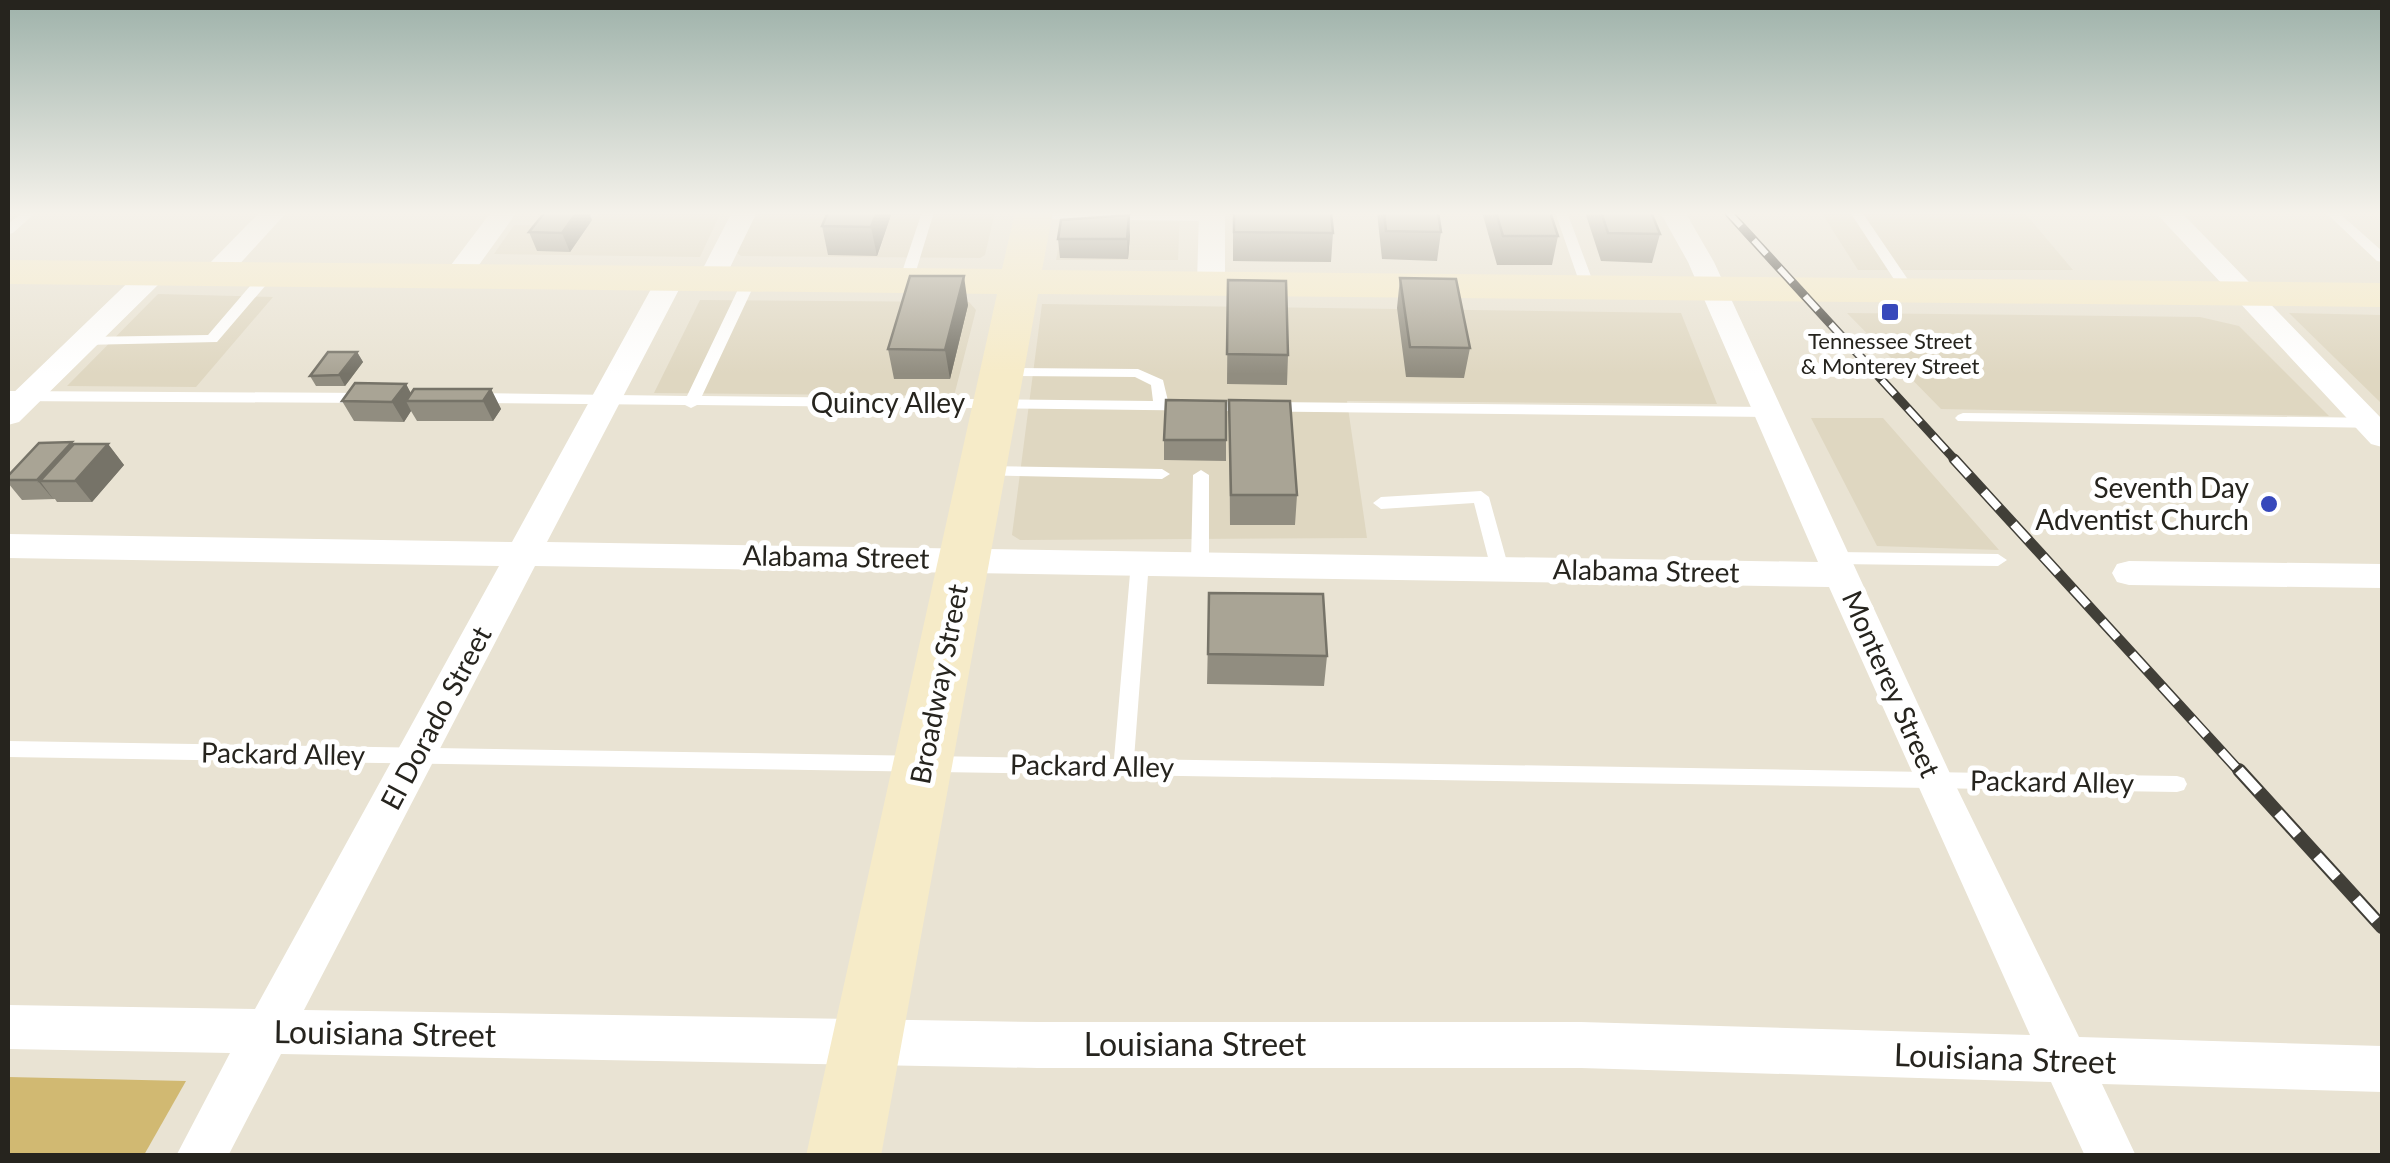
<svg xmlns="http://www.w3.org/2000/svg" width="2390" height="1163" font-family="Lato,sans-serif">
  <style>
    .built { fill: #dfd7c1 }
    .green { fill: #d1b972 }
    .lines { fill: none; stroke-linecap: round; stroke-linejoin: round }
    .lane { fill: #fff; fill-rule: evenodd }
    .street { fill: #fff; fill-rule: evenodd }
    .secondary { fill: #f6ebc8; fill-rule: evenodd }
    .rail-far2-casing { stroke: #413f38; stroke-width: 9 }
    .rail-far1-casing { stroke: #413f38; stroke-width: 11 }
    .rail-casing { stroke: #413f38; stroke-width: 14 }
    .rail-far2 { stroke: #fff; stroke-width: 6; stroke-dasharray: 19; stroke-linecap: butt }
    .rail-far1 { stroke: #fff; stroke-width: 8; stroke-dasharray: 22; stroke-linecap: butt }
    .rail { stroke: #fff; stroke-width: 10; stroke-dasharray: 29; stroke-linecap: butt }
    .wall { fill: #918d80 }
    .shaded-wall { fill: #767368 }
    .building { fill: #a9a495; stroke: #767368; stroke-width: 2.5 }
    .poi-dot { fill: #3748bb; stroke: #fff; stroke-width: 4 }
    .labels { text-anchor: middle; stroke-width: 10; stroke-linejoin: round; paint-order: stroke }
    .far-poi-label { font-size: 22px; fill: #26241e; stroke: #fff }
    .street-label { font-size: 28px; fill: #26241e; stroke: #fff }
    .poi-label { font-size: 28px; fill: #26241e; stroke: #fff; text-anchor: end }
    .near-street-label { font-size: 32px; fill: #26241e; stroke: #fff }
  </style>
  <rect width="100%" height="100%" fill="#e9e3d3"/>
  <path class="built" d="M599 212H721L700 257 494 254 514 225H548L554 217H595Z
    M753 212H995L985 255 980 258 741 256 734 250Z
    M1065 212H1180L1178 260H1056Z
    M1821 212H2024L2073 270H1858Z
    M158 294 273 297 196 387 67 386Z
    M700 300 969 302 976 310 954 396 654 393Z
    M1042 304 1681 313 1717 404 1347 401 1367 538 1020 540 1012 535Z
    M1847 313 2200 317 2239 326 2329 416 1941 409Z
    M2289 313 2382 315V404Z
    M1811 418H1883L1999 550 1877 546Z"/>
  <path class="green" d="M8 1077 186 1081 144 1155 8 1156Z"/>
  <g class="lines">
    <path class="lane" d="M23 212H36L13 233 8 234V224Z
      M922 212H934L913 281 906 285 901 284 899 281Z
      M1031 212 1212 213 1218 217 1212 221 1033 219 1027 215Z
      M1555 212H1567L1595 287 1593 290H1583L1581 287Z
      M1850 212H1862L1915 290 1913 293H1903Z
      M2325 212H2338L2382 251V262L2377 261Z
      M267 271 272 272V278L217 342 83 345 76 341 83 337 208 335 262 272Z
      M749 277 756 281 702 396 1153 401 1151 385 1135 377 1002 376 995 372 1002 368 1138 369 1163 380 1168 401 1768 407 1776 412 1768 417 697 405 691 408 685 405 474 403 466 398 474 393 687 396 742 281Z
      M8 391 368 393 376 398 368 403 8 401Z
      M1963 413 2382 418V428L1958 421 1955 418 1958 415Z
      M981 466 1162 469 1170 474 1162 479 975 475 973 471Z
      M1201 470 1209 475V563L1200 569 1191 563 1193 475Z
      M1481 491 1489 497 1509 569 1500 575 1491 569 1474 503 1381 509 1373 503 1381 497Z
      M1836 552 1998 554 2007 560 1998 566 1836 564 1827 558Z
      M1140 556 1149 562 1134 759 2177 776 2184 778 2187 784 2184 790 2177 792 8 757V741L1114 759 1131 562Z"/>
    <path class="street" d="M260 212H287L225 280H205L202 274 205 268Z
      M491 212H517L466 283H446L442 277Z
      M732 212H757L721 286H701L697 280Z
      M1199 212H1225V283L1211 291 1197 283Z
      M1660 212H1685L1714 262 1953 780 2079 1037 2382 1046V1092L2102 1084 2136 1156H2085L2051 1082 1581 1068H1038L281 1054 228 1156H176L230 1053 8 1049V1005L255 1009 499 566 8 558V534L512 542 656 280 670 272 684 280 547 542 1818 562 1688 262ZM535 566 1829 587 2030 1035 1581 1022H1038L304 1010Z
      M2155 212H2181L2382 419V447L2371 444Z
      M153 266 166 274 163 280 19 422 8 425V398L143 268Z
      M2129 561 2382 564V588L2129 585 2117 582 2112 573 2117 564Z"/>
    <path class="secondary" d="M1015 212H1053L1042 270 2382 283V307L1038 294 881 1156H806L997 294 8 284V260L1002 269Z"/>
    <g class="rail-far2-casing">
      <path id="rail-far2" d="M1728 212 1956 461"/>
    </g>
    <g class="rail-far1-casing">
      <path id="rail-far1" d="M1954 459 2241 773"/>
    </g>
    <g class="rail-casing">
      <path id="rail" d="M2239 770 2382 927"/>
    </g>
    <use href="#rail-far2" class="rail-far2"/>
    <use href="#rail-far1" class="rail-far1"/>
    <use href="#rail" class="rail"/>
  </g>
  <path class="wall" d="M892 212 877 256 828 255 822 226Z
    M1233 212 1333 233 1331 262 1233 261Z
    M1377 212H1438L1441 232 1437 261 1382 259Z
    M1482 212H1550L1558 236 1552 265H1497Z
    M1585 212H1651L1660 234 1652 263 1601 261Z
    M592 220 570 252 537 251 529 232Z
    M1130 235 1128 259 1060 258 1058 239Z
    M1400 278 1470 348 1464 378 1406 377 1397 308Z
    M1228 280 1288 355 1287 385 1227 384Z
    M968 305 950 379H894L888 349Z
    M357 352 363 362 345 386H316L310 376Z
    M406 384 411 394 491 389 501 409 493 421H417L411 411 404 422 354 421 342 401Z
    M1229 400 1297 495 1295 525H1230Z
    M1226 401V461L1164 460V440Z
    M108 444 124 465 92 502H57L55 499 22 500 8 483V476L74 445Z
    M1209 593 1327 656 1324 686 1207 684Z"/>
  <path class="shaded-wall" d="M577 212H589L592 220 570 252 562 233Z
    M877 212H892L877 256 871 227Z
    M1129 215 1130 235 1128 259 1127 239Z
    M964 276 968 305 950 379 945 350Z
    M357 352 363 362 345 386 339 375Z
    M406 384 415 401H406L411 411 404 422 392 402Z
    M491 389 501 409 493 421 483 401Z
    M72 442 88 463 40 481 54 500 37 480Z
    M108 444 124 465 92 502 75 481Z"/>
  <path class="building" d="M545 212H577L562 233 529 232Z
    M828 212H877L871 227 822 226Z
    M1234 212H1331L1333 233 1234 232Z
    M1384 212H1438L1441 232 1386 231Z
    M1496 212H1550L1558 236H1503Z
    M1601 212H1651L1660 234 1608 233Z
    M1129 215 1127 239H1058L1061 220Z
    M910 276H964L945 350 888 349Z
    M1400 278 1456 279 1470 348 1410 347Z
    M1228 280 1286 281 1288 355 1227 354Z
    M328 352H357L339 375 310 376Z
    M355 383 406 384 392 402 342 401Z
    M414 389H491L483 401H406Z
    M1166 400 1226 401V440H1164Z
    M1229 400 1290 401 1297 495H1231Z
    M72 442 37 480H8V476L39 443Z
    M74 444H108L75 481H40Z
    M1209 593 1323 594 1327 656 1208 654Z"/>
  <linearGradient id="sky" x2="0" y2="1"><stop stop-color="#9eb2aa"/><stop offset="0.57" stop-color="#f5f2eb"/><stop offset="1" stop-color="#f5f2eb" stop-opacity="0"/></linearGradient>
  <rect width="2390" height="374" fill="url(#sky)"/>
  <g class="poi-dot">
    <rect x="1880" y="302" width="20" height="20" rx="5"/>
    <circle cx="2269" cy="504" r="10"/>
  </g>
  <g class="labels">
    <g class="far-poi-label">
      <text x="1890" y="349">Tennessee Street<tspan x="1890" dy="25">&amp; Monterey Street</tspan></text>
    </g>
    <g class="street-label">
      <text x="888" y="413">Quincy Alley</text>
      <text transform="translate(836 557) rotate(1)" y="10">Alabama Street</text>
      <text transform="translate(1646 571) rotate(1)" y="10">Alabama Street</text>
      <text transform="translate(939 684) rotate(-79)" y="10">Broadway Street</text>
      <text transform="translate(1891 684) rotate(66)" y="10">Monterey Street</text>
      <text transform="translate(436 718) rotate(-62)" y="10">El Dorado Street</text>
      <text transform="translate(283 754) rotate(1)" y="10">Packard Alley</text>
      <text transform="translate(1092 766) rotate(1)" y="10">Packard Alley</text>
      <text transform="translate(2052 782) rotate(1)" y="10">Packard Alley</text>
    </g>
    <g class="poi-label">
      <text x="2249" y="498">Seventh Day<tspan x="2249" dy="32">Adventist Church</tspan></text>
    </g>
    <g class="near-street-label">
      <text transform="translate(385 1034) rotate(1)" y="11">Louisiana Street</text>
      <text x="1195" y="1056">Louisiana Street</text>
      <text transform="translate(2005 1059) rotate(2)" y="11">Louisiana Street</text>
    </g>
  </g>
  <rect width="2390" height="1163" fill="none" stroke="#26241e" stroke-width="20"/>
</svg>
